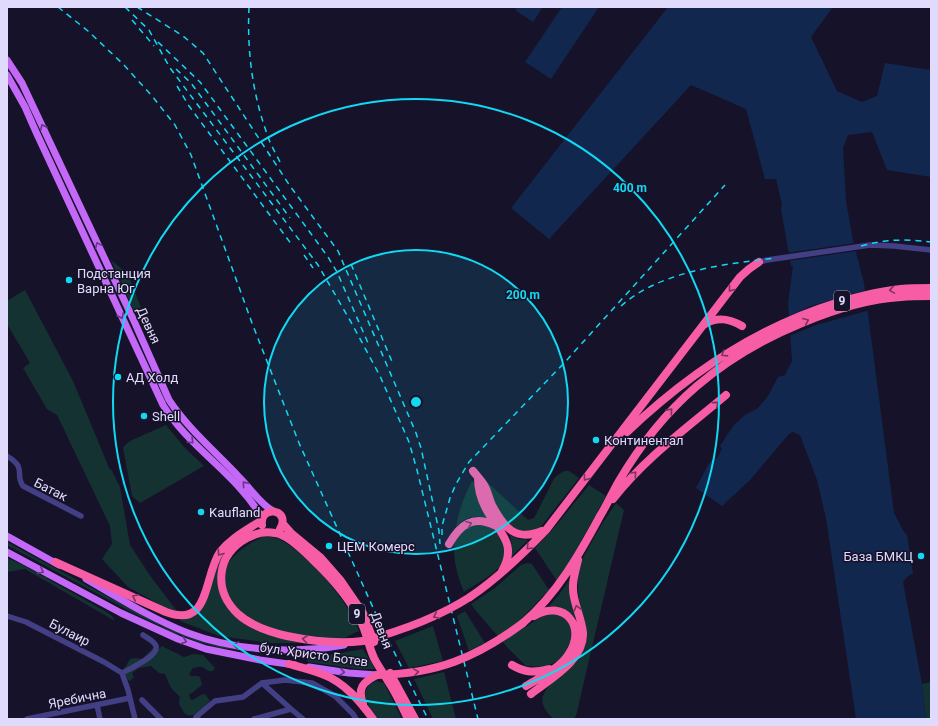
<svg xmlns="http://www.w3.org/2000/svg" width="938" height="726" font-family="Roboto,sans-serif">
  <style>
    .green { fill: #153232 }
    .water { fill: #12274d }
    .pier { fill: #161229 }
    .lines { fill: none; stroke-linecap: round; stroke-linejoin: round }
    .minor { stroke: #433f85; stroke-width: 5.5 }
    .major { stroke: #c468f7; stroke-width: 7 }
    .highway { stroke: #f75da4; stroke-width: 8 }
    .rail { stroke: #11d9f3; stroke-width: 1.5; stroke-dasharray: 6 5; stroke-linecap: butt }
    .highway-bridge { stroke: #f75da4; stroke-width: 8 }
    .oneway { stroke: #643986 }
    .oneway2 { stroke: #7b3460 }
    .ring { fill: none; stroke: #11d9f3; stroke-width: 2 }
    .poi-dot { fill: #11d9f3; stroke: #161229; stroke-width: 1.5 }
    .labels { text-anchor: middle; stroke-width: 3; stroke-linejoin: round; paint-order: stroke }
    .shield { fill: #161229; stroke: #a39fbd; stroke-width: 1 }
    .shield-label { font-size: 12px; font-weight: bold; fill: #e0dbfd }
    .poi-label { font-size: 13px; fill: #e0dbfd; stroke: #161229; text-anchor: start }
    .street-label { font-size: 13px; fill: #e0dbfd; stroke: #161229 }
    .centre { fill: #11d9f3; stroke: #161229; stroke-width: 2 }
    .ring-label { font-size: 12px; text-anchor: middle; font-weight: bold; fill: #11d9f3; stroke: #161229; stroke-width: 3; stroke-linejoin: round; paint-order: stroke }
  </style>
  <rect width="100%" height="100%" fill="#161229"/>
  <path class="green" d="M111 260 128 274 141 308 134 311Z
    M25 290 73 381 110 470 111 469 120 487 130 545 151 577 177 611 166 608 128 587 102 559 112 544 110 526 57 415 47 409 23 368 30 363 7 324V301Z
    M166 425 184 447 204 466 140 503 132 496 123 448 125 445 130 441Z
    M564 471H569L579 478 540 528 527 533 513 528 504 519 498 509 486 481 528 520 534 518 555 477Z
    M472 481 475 483C476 497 480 507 489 519 476 515 466 516 456 527 459 510 464 496 472 481Z
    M589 485 606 496 570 561 557 581 535 548 554 528Z
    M616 503 624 510 576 716 573 719H554C518 689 577 674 583 648 585 640 580 609 579 599 578 589 576 573 580 563 583 557 587 551 590 545 598 530 607 516 616 503Z
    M481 523C492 528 502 532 504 546 505 551 505 556 503 561 499 573 475 584 464 592 457 575 444 536 468 526 472 524 477 524 481 523Z
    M510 535 518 539 528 540 511 557 512 546Z
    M264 536C268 537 275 537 279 539 307 553 349 601 359 631 353 633 346 638 340 640 332 641 322 638 315 637 294 635 266 630 247 617 239 612 230 601 227 591 226 587 225 583 224 579 223 558 248 544 264 536Z
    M7 542 162 626 187 636 268 651V653L220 648 199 642 174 633 133 613 7 545Z
    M221 557 223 558 219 568 236 616 299 641 300 643H271L219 636 180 621 182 618 189 617Z
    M7 558 23 565 103 610 112 616 115 621 25 569 7 572Z
    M527 563 532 564 549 590 520 620 526 627C535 621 547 610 558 614 563 615 568 621 571 624L572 640 562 658 554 663 543 667 526 666 508 648 476 611 471 604 495 588 521 565Z
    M570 579V594L576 618C566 609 562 606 549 606L558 596Z
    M465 611 485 643 469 651 457 616Z
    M433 626 443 661 409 668 395 641Z
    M162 646 184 657 194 654 203 655 215 668 213 671C207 672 206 668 202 667 199 666 195 668 193 668L189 674 191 676H198L200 677 202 685 189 695 191 700C196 700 199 694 205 694L210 701C204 709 188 724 182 709 181 707 179 705 179 703 179 701 180 699 180 697L171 688 165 674 159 673 151 666 139 668 132 673 134 677 130 681 128 680 124 669 130 659 135 658 142 659 153 648 159 649Z
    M363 649 375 669H358L308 662 307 659Z
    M444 672 456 719H433L414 679Z
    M376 681 384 683 402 719H378L369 706 364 697C366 688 368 685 376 681Z
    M931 682V719H926L922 684Z"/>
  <path class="water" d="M518 7H543L533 22 515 10Z
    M562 7H599L551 79 525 62Z
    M668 7H833L811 37 837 91 862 102 877 96 885 63 931 70V177L887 170 872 132 848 135 843 148 846 201 853 241 864 283 894 513 904 532 907 535 913 573 906 578 903 582 922 684 926 719H856L826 518 817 480 800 435 793 432 789 434 750 480 722 506 696 488 709 463 712 460 717 458 722 449 720 446 727 435 735 424 745 415 758 408 768 396 778 377 785 375 792 361 788 303 793 266H791L781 209 782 205 776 179H765L746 109 691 85 549 239 511 208Z"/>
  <path class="pier" d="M855 243 857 251 788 261 786 253Z
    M867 290 870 310 816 325 789 336 788 317 811 306Z"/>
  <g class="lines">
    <path class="minor" d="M759 262 767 260 870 245 894 246 931 250
      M7 456C28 469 14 473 23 486L81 516
      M7 616 26 622 104 662 122 673
      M122 673C129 669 159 656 156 646 154 641 147 638 143 635
      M122 673 128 690 135 719
      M262 683 291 709 303 719
      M142 700 161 719
      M97 705 100 719
      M27 719 130 698
      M198 719 196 717 215 701 243 697 262 683 285 680 312 683 335 696 353 714 356 719
      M254 719 291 709"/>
    <path class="major" d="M7 60 22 83 134 321 169 400C189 430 216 452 240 478 250 488 261 505 273 511
      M7 75 25 107 36 132 163 405C189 448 237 474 262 518
      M7 536 59 565
      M7 552 121 613 178 639 206 649 260 660 295 665
      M86 579C119 598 152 619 188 633 236 651 294 654 344 645
      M309 667 349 673 377 675"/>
    <path class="highway" d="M705 324C718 316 730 319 742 326
      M627 432C687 375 755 328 836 303 857 297 879 291 901 289 911 288 921 288 931 288
      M473 471C476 475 481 480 484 485 488 491 489 499 492 505 504 528 516 542 542 531
      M478 478C478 491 482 503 489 514 501 534 517 545 502 571
      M613 499C645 458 687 428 726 395
      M283 524 291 533 320 557 341 581 363 613 374 642
      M262 525C259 504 292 509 280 529
      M449 544C460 525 473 514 496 526
      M55 562 166 612C211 629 203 577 220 552 231 538 247 530 262 520
      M470 597C498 578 522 555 546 530L740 277 749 269 759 262
      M523 623C557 594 579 555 600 516 607 505 612 493 619 481 663 406 721 356 802 323 833 310 867 299 901 297 911 296 921 296 931 296
      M363 641C339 644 311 641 287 636 270 632 251 626 238 614 213 590 216 555 247 538 257 533 264 531 275 533 286 534 304 551 312 559 330 576 352 601 362 624 367 635 369 647 374 658 378 666 384 674 388 681 396 693 402 706 408 719
      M289 664C300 667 312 670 322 674 344 682 360 701 373 719
      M512 665C525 673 535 673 549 669
      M390 673 415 719
      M526 686C539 678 560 668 568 655 588 627 564 598 534 616
      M531 694C550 679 584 661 583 633 582 621 576 608 574 597 571 584 575 573 578 560
      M363 704C357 688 363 682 377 675"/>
    <path class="rail" d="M58 7 88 31 123 64 152 96 175 125 191 155 252 323 299 443 384 632 428 719
      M125 7 149 30 170 68 318 265 351 322 380 376 409 442 417 470 478 719
      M137 7 183 36 203 53 290 186 338 251 416 433 421 448 439 531 440 544
      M249 7C247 49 252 91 266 131 269 142 275 152 280 162
      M132 20 154 46
      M158 42 200 82 328 257 337 272 368 343
      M176 69 191 83 290 218
      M177 86 189 106 292 245
      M861 246C887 239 904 239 931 242
      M304 255 313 268
      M351 264 393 364
      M621 306C660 271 725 264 776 258
      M442 535V526L450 498 456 484 469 462 565 362 725 185"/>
    <path class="highway-bridge" d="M363 641C401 631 437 618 470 597
      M377 675C436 674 476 658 523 623"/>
  </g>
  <defs><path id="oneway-chevron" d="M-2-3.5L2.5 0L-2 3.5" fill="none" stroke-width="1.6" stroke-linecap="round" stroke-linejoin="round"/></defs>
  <g class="oneway">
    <use href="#oneway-chevron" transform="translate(43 127) rotate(-115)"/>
    <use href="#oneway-chevron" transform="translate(98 245) rotate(-114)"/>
    <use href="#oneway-chevron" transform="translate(121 316) rotate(65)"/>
    <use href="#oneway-chevron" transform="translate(191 441) rotate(45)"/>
    <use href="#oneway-chevron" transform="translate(245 484) rotate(-131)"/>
    <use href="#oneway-chevron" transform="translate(41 571) rotate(28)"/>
    <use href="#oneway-chevron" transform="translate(184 641) rotate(18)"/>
    <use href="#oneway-chevron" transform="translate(236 645) rotate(-170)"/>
    <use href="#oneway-chevron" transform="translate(342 672) rotate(8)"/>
  </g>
  <g class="oneway2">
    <use href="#oneway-chevron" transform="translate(731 289) rotate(128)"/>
    <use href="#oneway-chevron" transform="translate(892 290) rotate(171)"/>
    <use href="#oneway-chevron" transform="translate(806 321) rotate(-23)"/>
    <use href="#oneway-chevron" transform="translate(724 354) rotate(148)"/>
    <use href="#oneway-chevron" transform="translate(716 404) rotate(-40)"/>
    <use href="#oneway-chevron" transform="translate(670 411) rotate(-48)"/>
    <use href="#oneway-chevron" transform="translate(634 474) rotate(-47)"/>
    <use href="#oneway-chevron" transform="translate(586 478) rotate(127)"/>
    <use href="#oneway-chevron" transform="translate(469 524) rotate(-22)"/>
    <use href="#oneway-chevron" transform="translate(529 547) rotate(134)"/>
    <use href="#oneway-chevron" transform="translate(220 553) rotate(126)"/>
    <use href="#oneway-chevron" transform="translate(135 597) rotate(-155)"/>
    <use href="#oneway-chevron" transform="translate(577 608) rotate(-105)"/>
    <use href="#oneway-chevron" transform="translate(436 616) rotate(155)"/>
    <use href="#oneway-chevron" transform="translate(305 639) rotate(-173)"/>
    <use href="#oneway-chevron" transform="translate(416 672) rotate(-9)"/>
  </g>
  <circle cx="416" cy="402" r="152" fill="#11d9f3" fill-opacity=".12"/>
  <g class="ring">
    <circle cx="416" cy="402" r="152"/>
    <circle cx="416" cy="402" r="303"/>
  </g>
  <g class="poi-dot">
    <circle cx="69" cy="280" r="4"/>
    <circle cx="118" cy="377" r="4"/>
    <circle cx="144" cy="416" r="4"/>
    <circle cx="596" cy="440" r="4"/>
    <circle cx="201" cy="512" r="4"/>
    <circle cx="329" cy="546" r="4"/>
    <circle cx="921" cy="556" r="4"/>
  </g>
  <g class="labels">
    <g class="shield">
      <rect x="834" y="291" width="16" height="20" rx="3"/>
      <rect x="349" y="604" width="16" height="20" rx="3"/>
    </g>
    <g class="shield-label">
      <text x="842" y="305">9</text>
      <text x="357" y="618">9</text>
    </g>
    <g class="poi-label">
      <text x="77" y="278">Подстанция<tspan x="77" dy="15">Варна Юг</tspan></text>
      <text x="126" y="382">АД Холд</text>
      <text x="152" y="421">Shell</text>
      <text x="604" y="445">Континентал</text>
      <text x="209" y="517">Kaufland</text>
      <text x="337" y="551">ЦЕМ Комерс</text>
      <text x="913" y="561" text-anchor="end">База БМКЦ</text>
    </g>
    <g class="street-label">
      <text transform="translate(149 325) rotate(65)" y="5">Девня</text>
      <text transform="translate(51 489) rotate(27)" y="5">Батак</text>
      <text transform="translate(382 630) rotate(69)" y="5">Девня</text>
      <text transform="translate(70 632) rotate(27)" y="5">Булаир</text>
      <text transform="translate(314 654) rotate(8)" y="5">бул. Христо Ботев</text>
      <text transform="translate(77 698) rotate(-11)" y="5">Яребична</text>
    </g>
  </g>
  <circle cx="416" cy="402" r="6" class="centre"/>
  <g class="ring-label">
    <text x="630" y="192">400 m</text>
    <text x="523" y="299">200 m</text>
  </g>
  <rect width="938" height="726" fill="none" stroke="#e0dbfd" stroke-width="16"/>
</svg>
